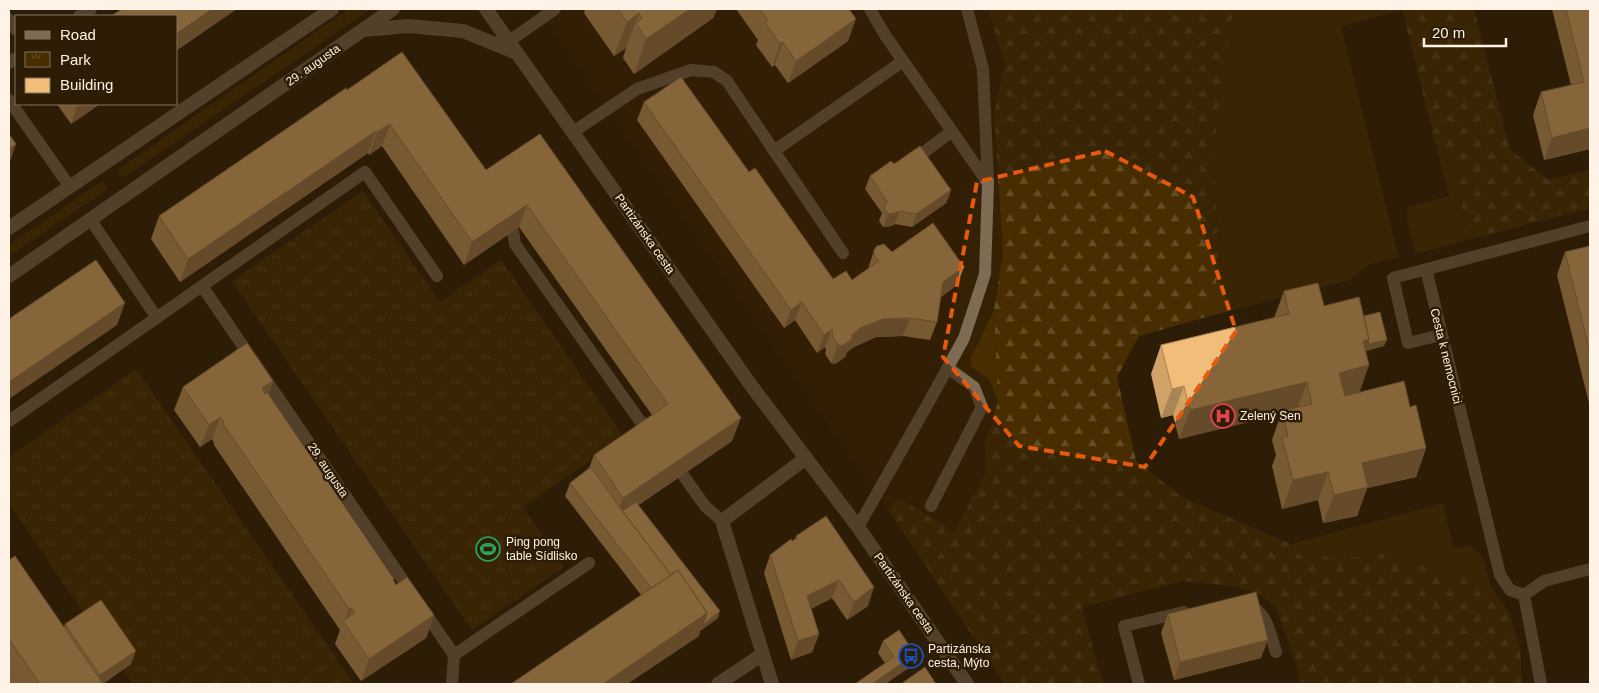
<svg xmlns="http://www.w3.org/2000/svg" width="1599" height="693" font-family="Arial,sans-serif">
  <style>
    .built { fill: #352104 }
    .green { fill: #482d01 }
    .forest { fill: url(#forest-firs) }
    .park { fill: url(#park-tufts) }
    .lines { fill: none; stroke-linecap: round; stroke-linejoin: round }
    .service { stroke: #7e6b54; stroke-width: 12 }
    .minor { stroke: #7e6b54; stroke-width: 14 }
    .tertiary { stroke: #7e6b54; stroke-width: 14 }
    .wall { fill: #d0a367 }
    .shaded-wall { fill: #a98454 }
    .building { fill: #f2bd78; stroke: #a98454 }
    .marked { fill: none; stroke: #e8590c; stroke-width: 4; stroke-dasharray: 10 6; stroke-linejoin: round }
    .labels { text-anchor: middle; stroke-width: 5; stroke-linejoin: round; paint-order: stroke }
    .street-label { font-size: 12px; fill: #fef3e6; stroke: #2d1d07 }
    .poi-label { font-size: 12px; fill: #fef3e6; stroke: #2d1d07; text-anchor: start }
  </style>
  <defs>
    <pattern id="forest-firs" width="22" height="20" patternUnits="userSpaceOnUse" patternTransform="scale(1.25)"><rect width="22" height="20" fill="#482d01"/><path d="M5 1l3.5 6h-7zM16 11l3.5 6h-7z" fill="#634c26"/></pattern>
    <pattern id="park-tufts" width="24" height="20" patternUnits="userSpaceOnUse" patternTransform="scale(1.25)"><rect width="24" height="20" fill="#482d01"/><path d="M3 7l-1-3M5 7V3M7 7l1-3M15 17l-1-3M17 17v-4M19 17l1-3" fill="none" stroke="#634c26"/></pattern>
  </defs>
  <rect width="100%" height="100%" fill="#2d1d07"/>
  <path class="built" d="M538 9H988L1005 64 994 113 1003 253 994 310 975 347 972 367 989 379 998 402 985 443 986 471 955 532 897 497 889 511Z"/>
  <path class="green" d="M349 9H371L123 178 117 170Z
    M1233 9H1375L1376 17 1341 26 1399 257 1368 265 1350 280 1206 317 1219 271 1213 152Z
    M1435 143 1458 175 1467 240 1415 254 1407 218 1408 207 1449 196Z
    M102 181 108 189 9 256V245Z
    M994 310 998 402 989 379 971 367 970 359Z
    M1443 503 1454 549 1470 545 1482 555 1491 587 1436 568 1381 553 1337 560 1291 544Z"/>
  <path class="forest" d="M988 9H1233L1213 152 1219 271 1206 317 1139 336 1117 377 1136 461 1182 497 1291 544 1337 560 1381 553 1436 568 1491 587 1510 614 1520 649 1522 684H1301L1296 664 1276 607 1260 594 1237 587 1183 581 1082 607 1103 684H1005L889 511 897 497 955 532 986 471 985 443 998 402 994 310 1003 253 994 113 1005 64Z
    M1375 9H1474L1510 149 1548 180 1590 170V210H1583L1467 240 1458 175 1435 143 1402 10 1376 17Z"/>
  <path class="park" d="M363 191 440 302 501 260 624 437 523 507 564 567 472 630 232 281Z
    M136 369 354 684H133L9 504V457Z"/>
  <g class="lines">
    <path class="service" d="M967 9 983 69 988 183
      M79 16 91 9
      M9 19 16 30
      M509 41 555 9
      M9 63 16 58
      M9 100 70 187
      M573 132 637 89 691 70 714 72 727 81 843 253
      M774 151 903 61
      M919 156 952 131
      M90 219 157 318
      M513 231 515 244 640 421 650 427 653 432
      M1426 269 1500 575 1510 590 1524 595 1541 684
      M202 286 454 655
      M1441 335 1408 343 1393 278 1590 226
      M9 421 365 172 437 276
      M683 475 705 506 722 521
      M931 506 982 407 974 387 948 368
      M858 527 930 400 964 338 985 274 988 183 885 35 870 9
      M1524 595 1544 581 1590 569
      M1246 605C1268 610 1270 634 1276 652
      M454 655 589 563
      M452 684 454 655
      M1139 684 1124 626 1184 612"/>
    <path class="minor" d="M718 684 763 654
      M772 684 722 521 806 458"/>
    <path class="tertiary" d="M486 9 753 388 858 527 967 684
      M364 30 408 26 463 31 517 53
      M9 228 332 9
      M9 276 393 9"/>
  </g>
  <path class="wall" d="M585 9H717L713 18 634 74 623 58 626 48 614 56 584 13Z
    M736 9H849L848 41 788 83 775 65 772 67 756 45 758 40Z
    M1552 9H1590V149L1544 160 1533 115 1541 92 1571 85Z
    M347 90 486 170 540 134 732 441 638 505 718 618 700 631 699 636 627 684H511L641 595 565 496 570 483 589 468 594 455 652 415 519 227 464 265 382 146 369 155 368 153 180 282 151 239 159 216Z
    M644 102 749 172 833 279 852 280 868 269 874 250 892 252 957 285 941 297 937 322 930 340 903 336 876 337 854 347 847 352 845 357 835 364 831 363 825 354 826 349 825 347 817 353 795 320 784 328 637 120Z
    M57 104H100L71 124Z
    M894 164 951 190 946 203 912 227 895 224 891 226 883 227 879 221 882 213 865 189 870 176Z
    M1590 246V407L1557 275 1565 252Z
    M1284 291 1324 306 1364 316 1384 346 1366 351 1359 392 1410 407 1426 448 1416 477 1367 488 1357 516 1323 523 1318 500 1282 509 1272 466 1276 455 1272 440 1281 414 1179 439 1173 415 1161 418 1151 374 1161 345 1274 318Z
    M273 381 268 395 394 579V581L396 585 434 615 426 638 361 681 335 644 340 630 214 445V443L212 439 200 447 174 410 183 387Z
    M796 536 868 606 847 620 832 598 811 609 819 634 812 652 791 660 764 573 770 555 795 539Z
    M9 560 64 627 65 624 131 664 103 684H10L9 683Z
    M1168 614 1261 658 1174 680 1161 633Z
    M883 641 910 667 885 684H855L885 663 878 653Z"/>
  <path class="shaded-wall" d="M212 9H237L176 51V34Z
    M690 9H717L713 18 634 74 646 39Z
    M639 13 626 48 614 56 627 22Z
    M856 19 848 41 788 83 796 61Z
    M783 42 775 65 772 67 780 44Z
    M78 104H100L71 124Z
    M390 124 382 146 369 155 377 132Z
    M1590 128V149L1544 160 1552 138Z
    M376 131 368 153 180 282 188 259Z
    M16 144 9 164V149Z
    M951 190 946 203 912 227 916 214Z
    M527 205 519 227 464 265 472 242Z
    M900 211 895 224 891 226 883 227 888 214Z
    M964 267 957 285 936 300 943 282Z
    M802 302 795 320 784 328 791 310Z
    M125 303 117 325 9 399V382Z
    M910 318 903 336 876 337 854 347 847 352 845 357 835 364 831 363 838 345 860 328 883 319Z
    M832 329 825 347 817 353 824 335Z
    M1369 339 1387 340 1384 346 1365 351 1369 365 1359 394 1328 402 1339 373 1363 341Z
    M273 381 265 403 262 388Z
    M1307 382 1297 410 1282 411 1281 414 1179 439 1190 410Z
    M1184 386 1173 415 1161 418 1172 389Z
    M220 417 212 439 200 447 209 425Z
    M741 418 732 441 620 518 617 514 623 498Z
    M1426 448 1416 477 1367 488 1357 516 1323 523 1334 495 1362 463Z
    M1328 472 1318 500 1282 509 1293 480Z
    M839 580 832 598 800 614 807 596Z
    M874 587 868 606 847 620 854 602Z
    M352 608 346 624 345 623 349 609Z
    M720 611 718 618 700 631 699 636 627 684H603L707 613Z
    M434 615 426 638 361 681 369 659Z
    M819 634 812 652 791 660 798 641Z
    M1268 640 1261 658 1174 680 1180 662Z
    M136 651 131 664 102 684H97L100 675Z
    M915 654 910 667 885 684H872Z"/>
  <path class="building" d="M122 9H212L176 34V16H111Z
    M618 9H690L646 39 636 23 642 19 639 13 627 22Z
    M760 9H849L856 19 796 61 783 42 780 44 765 22 768 20Z
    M1566 9H1590V128L1552 138 1541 92 1584 82Z
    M402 52 486 170 540 134 741 418 623 498 594 455 668 404 527 205 472 242 390 124 377 132 376 131 188 259 159 216 346 88 347 90Z
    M681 77 749 172 755 168 833 279 846 271 852 280 879 261 874 255V250L877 246 884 244 892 252 933 223 964 267 943 282 937 322 910 318 883 319 860 328 852 335V339L842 346 838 345 832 335 833 331 832 329 824 335 802 302 791 310 644 102Z
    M9 134 16 144 9 149Z
    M920 146 951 190 916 214 900 211 895 213 888 214 884 208 887 201 870 176 891 161 894 164Z
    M1590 246V352L1565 252Z
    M96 260 125 303 9 382V319Z
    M1318 283 1324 306 1359 297 1369 339 1363 341 1369 365 1339 373 1345 396 1404 381 1410 407 1416 405 1426 448 1362 463 1368 487 1334 495 1328 472 1293 480 1282 438 1288 436 1282 411 1312 404 1307 382 1190 410 1184 386 1172 389 1161 345 1289 314 1284 291Z
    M1380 312 1387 340 1368 344 1369 339 1364 316Z
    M247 343 273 381 262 388 265 394 267 392 394 579 393 580 396 585 407 577 434 615 369 659 343 621 355 613 352 608 349 609 222 422H224L220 417 209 425 183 387Z
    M591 467 620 508 671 575 651 588 570 483Z
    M636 502 720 611 703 625 707 613 678 570 671 575 622 511Z
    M826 516 874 587 854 602 839 580 807 596 819 634 798 641 770 555 791 539 792 541 797 538 796 536Z
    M15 556 103 684H40L9 639V560Z
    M678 570 707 613 603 684H511Z
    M1256 592 1268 640 1180 662 1168 614Z
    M101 600 136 651 100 675 65 624Z
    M899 630 915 654 872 684H855L894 657 883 641Z
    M925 667 936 684H901Z"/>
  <path d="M0 0H1599V693H0ZM1105 151 1193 197 1236 331 1145 467 1019 446 943 357 977 182Z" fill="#2d1d07" fill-opacity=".55" fill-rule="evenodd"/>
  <path class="marked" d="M1105 151 1193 197 1236 331 1145 467 1019 446 943 357 977 182Z"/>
  <defs>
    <g id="hospital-ring" transform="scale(1.25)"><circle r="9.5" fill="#2d1d07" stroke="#e0444e" stroke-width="1.5"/><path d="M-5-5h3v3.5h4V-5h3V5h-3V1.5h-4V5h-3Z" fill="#e0444e"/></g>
    <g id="stadium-ring" transform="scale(1.25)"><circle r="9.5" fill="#2d1d07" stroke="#2e9e5b" stroke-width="1.5"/><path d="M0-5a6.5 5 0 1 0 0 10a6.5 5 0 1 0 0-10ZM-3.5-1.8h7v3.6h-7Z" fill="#2e9e5b"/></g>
    <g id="bus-ring" transform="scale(1.25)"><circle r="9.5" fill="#2d1d07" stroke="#1a4fb4" stroke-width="1.5"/><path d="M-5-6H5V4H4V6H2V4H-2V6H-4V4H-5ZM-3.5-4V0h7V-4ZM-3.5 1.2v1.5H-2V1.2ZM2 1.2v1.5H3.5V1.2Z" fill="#1a4fb4"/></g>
  </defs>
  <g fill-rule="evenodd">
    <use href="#hospital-ring" x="1223" y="416"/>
    <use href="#stadium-ring" x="488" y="549"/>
    <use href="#bus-ring" x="911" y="656"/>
  </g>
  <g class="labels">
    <g class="street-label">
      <text transform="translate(313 65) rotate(-35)" y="4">29. augusta</text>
      <text transform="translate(645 234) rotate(55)" y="4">Partizánska cesta</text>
      <text transform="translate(1446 356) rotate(76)" y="4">Cesta k nemocnici</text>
      <text transform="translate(328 470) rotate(56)" y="4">29. augusta</text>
      <text transform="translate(904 593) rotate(55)" y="4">Partizánska cesta</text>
    </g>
    <g class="poi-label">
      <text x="1240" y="420">Zelený Sen</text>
      <text x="506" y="546">Ping pong<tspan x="506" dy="14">table Sídlisko</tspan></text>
      <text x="928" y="653">Partizánska<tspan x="928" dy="14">cesta, Mýto</tspan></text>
    </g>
  </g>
  <rect width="1599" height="693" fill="none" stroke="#fef3e6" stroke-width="20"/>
  <rect x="15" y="15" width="162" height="90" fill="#2d1d07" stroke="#817360"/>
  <rect x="25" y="31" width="25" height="8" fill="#7e6b54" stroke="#817360"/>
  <text x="60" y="40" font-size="15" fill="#fef3e6">Road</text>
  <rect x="25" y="52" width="25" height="15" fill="url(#park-tufts)" stroke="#817360"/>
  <text x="60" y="65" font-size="15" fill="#fef3e6">Park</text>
  <rect x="25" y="78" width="25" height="15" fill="#f2bd78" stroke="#817360"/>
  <text x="60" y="90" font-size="15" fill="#fef3e6">Building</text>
  <path d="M1424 38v8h82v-8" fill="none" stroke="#fef3e6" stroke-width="2.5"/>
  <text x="1432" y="38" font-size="15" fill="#fef3e6" stroke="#2d1d07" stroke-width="4" paint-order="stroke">20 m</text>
</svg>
